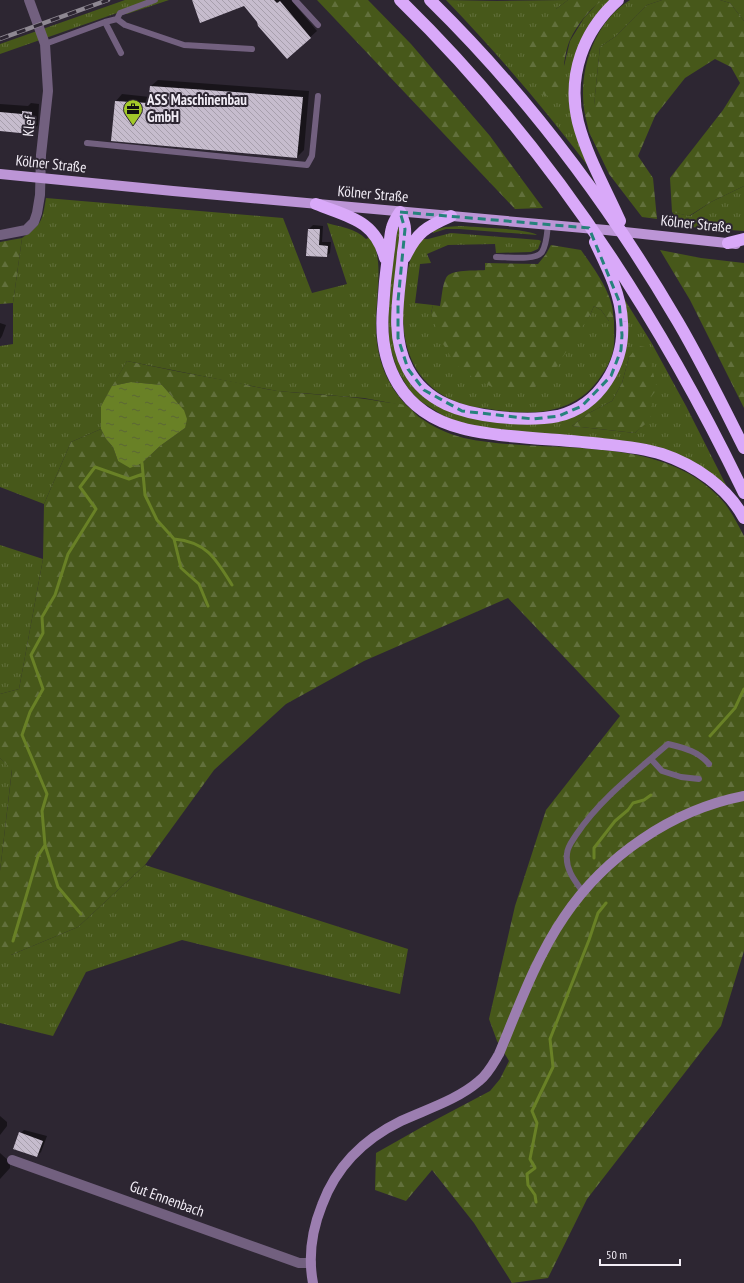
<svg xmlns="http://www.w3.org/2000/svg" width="744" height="1283" font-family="'PT Sans Narrow',sans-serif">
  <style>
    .grass { fill: url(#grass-tufts); fill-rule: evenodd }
    .forest { fill: url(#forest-firs) }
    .water { fill: url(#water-ripples) }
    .shadow { fill: #0007 }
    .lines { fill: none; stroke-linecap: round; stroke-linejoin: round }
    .stream { stroke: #698126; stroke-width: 3 }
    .building { fill: url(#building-back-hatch) }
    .lane { stroke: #72607f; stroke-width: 6 }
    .street { stroke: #72607f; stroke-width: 10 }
    .secondary { stroke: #9c7eb0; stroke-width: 10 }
    .primary { stroke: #bc95d6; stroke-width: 10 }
    .highway { stroke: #d9a9f9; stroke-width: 12 }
    .rail-casing { stroke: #8e8892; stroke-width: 4.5 }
    .rail { stroke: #2d2632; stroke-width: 3; stroke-dasharray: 9; stroke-linecap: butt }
    .marked { fill: none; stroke: #26827c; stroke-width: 3; stroke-dasharray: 8 5; stroke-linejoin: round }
    .labels { text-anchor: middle; stroke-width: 4; stroke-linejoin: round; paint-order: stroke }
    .poi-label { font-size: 15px; font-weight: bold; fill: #f2edf6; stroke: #2d2632; text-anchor: start }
    .street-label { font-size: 15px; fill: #f2edf6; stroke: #2d2632 }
  </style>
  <defs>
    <pattern id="grass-tufts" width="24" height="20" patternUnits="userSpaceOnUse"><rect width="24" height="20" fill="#47581a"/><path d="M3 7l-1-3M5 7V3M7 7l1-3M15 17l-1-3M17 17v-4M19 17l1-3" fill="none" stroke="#62703c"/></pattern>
    <pattern id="forest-firs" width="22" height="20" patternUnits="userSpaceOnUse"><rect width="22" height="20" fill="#47581a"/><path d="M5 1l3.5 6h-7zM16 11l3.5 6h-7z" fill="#62703c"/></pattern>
    <pattern id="water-ripples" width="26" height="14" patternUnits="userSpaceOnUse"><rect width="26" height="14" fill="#698126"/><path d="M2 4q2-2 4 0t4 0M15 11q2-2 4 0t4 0" fill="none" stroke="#5b6736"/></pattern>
    <pattern id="building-back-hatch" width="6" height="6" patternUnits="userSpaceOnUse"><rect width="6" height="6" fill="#c6bccd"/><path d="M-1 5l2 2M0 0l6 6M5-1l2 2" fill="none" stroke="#a79fac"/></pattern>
  </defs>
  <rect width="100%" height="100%" fill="#2d2632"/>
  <path class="grass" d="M125 0H169L127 14 117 13 0 54V44Z
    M446 0 497 1 568 0 556 9 564 66 570 41 584 18 598 3 603 0H610L574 62 588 166C544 108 497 53 446 0Z
    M630 0H662L647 5 616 36 600 47 594 106 585 115C577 73 593 23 630 0Z
    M720 0H744V21L730 3Z
    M744 186V231L690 227 681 223 672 212 690 216 711 202Z
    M46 198 283 218 312 293 347 284 327 223C341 227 355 228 366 239L371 237C382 259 378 280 377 303 373 343 379 376 407 406L364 398 277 391 127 361 101 406V429L71 442 44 504 0 487V346L13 344V303L22 238C42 224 42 222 46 198Z
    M460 226C473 227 530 229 537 235L459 229H446L433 233 432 231 445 227Z
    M398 228H400V239L392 328 430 401 548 422 609 387 623 297 651 342 686 406 727 487 699 465 533 433 469 426 444 416 420 401 410 391 398 371 389 345 388 311 394 239ZM629 357 651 397 650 419 635 433 572 426 589 413 612 401 622 383Z
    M451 233 539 240 541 241 538 249 531 252 496 253 495 244 448 245 427 254 431 263 420 264 415 303 433 305 431 313 514 386 535 387 590 315 594 306 601 310 609 321H614C614 332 615 341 613 351 611 360 606 369 601 376 577 413 536 416 496 410 483 408 469 407 457 402 412 385 399 342 404 298 407 276 407 255 423 239H428Z
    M0 545 43 559 19 689 0 694Z
    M0 758 12 769 0 871Z
    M145 865 408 949 400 994 182 940 86 972 53 1036 0 1023V955H11L78 927Z"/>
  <path class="forest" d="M317 0H368L411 44 490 136 543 208 515 209Z
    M568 0H603C589 9 577 25 570 40 564 53 562 81 560 95L544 96 525 61 532 33 556 9Z
    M662 0H720L730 3 744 21V186L711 202 689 216 672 212 670 178 723 110 740 83 731 67 715 59 685 78 655 116 638 156 653 178 657 219 642 217 609 174 589 132 585 115 594 105 600 47 616 36 647 5Z
    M22 238 13 303 0 304V242Z
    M551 245 581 250C592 266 605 283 611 302 613 308 613 315 614 321H609L601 310 594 306 590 315 553 372 535 387H492L472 377 456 365 440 339 431 313 433 305 440 306C442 297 442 286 446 278 450 269 476 271 485 270V263L538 264 546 254Z
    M660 250 701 258 744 263V408L690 300Z
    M638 346 645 347 651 364 657 389 651 397V419L635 433 572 426 589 413 612 401 622 383 629 357Z
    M127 361C161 368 195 375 229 381 245 384 261 389 278 391 313 395 349 395 384 402 391 403 400 403 407 406 411 408 415 414 419 417 433 427 448 434 464 438 547 456 658 431 721 499 731 510 737 523 744 536V951L721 1026 587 1199 548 1278 512 1283 474 1223 432 1170 406 1201 375 1190 376 1153 422 1127 490 1091 500 1079 509 1061 497 1041 489 1019 515 906 546 810 620 716 508 598 364 661 286 704 214 770 145 865 78 927 11 955H0V871L12 770 0 758V694L19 689 43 559 44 504 71 442 101 429 106 439 113 447 118 461 142 463 160 446 185 428 184 410 162 385 131 382 112 386Z"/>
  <path class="water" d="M131 382 162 385 184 410 187 419 185 428 160 446 142 463 130 468 118 461 113 447 106 439 101 429V406L112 386Z"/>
  <path class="shadow" d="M193 0H291L317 31 287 58 245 5Z
    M158 80 309 91 304 150 297 157 116 101 122 94 150 97 151 86Z
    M31 103 39 104 38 125 30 133 0 130V104L28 106Z
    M313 225 323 226 322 242H331L330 253 326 256 307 255 309 229Z
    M0 323 6 325 2 336 0 339Z
    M0 1116 7 1122V1126L0 1135Z
    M24 1130 47 1136 41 1152 37 1156 20 1134Z
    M0 1153 10 1162V1168L0 1179Z"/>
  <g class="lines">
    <path class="stream" d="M142 463 145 495 157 520 174 539 181 568 199 584 208 606
      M174 539C207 542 216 559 232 585
      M710 736 735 708 744 689
      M594 858V848L615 821 628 810 633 803 644 800 651 795
      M81 914 58 887 45 845 42 811 47 794 22 735 30 712 43 689 31 655 43 633 42 617 55 595 68 554 96 509 80 487 95 467 129 479 143 474
      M13 941 38 856 45 845
      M536 1202 535 1195 528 1185 527 1174 535 1168 530 1159 537 1123 532 1111 553 1067 550 1039 589 940 598 913 606 903"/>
  </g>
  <path class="building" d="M192 0H274L277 3 280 1 311 38 287 59 258 26 257 22 244 6 200 23Z
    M150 86 303 97 297 158 111 141 115 101 148 103Z
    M22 111 32 112 30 134 0 131V112L22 114Z
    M308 229H320L319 245 328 246 327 257 306 256Z
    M19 1132 43 1141 37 1157 13 1149Z"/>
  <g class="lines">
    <path class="lane" d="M295 0 318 25
      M117 19 120 13 155 0
      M105 22 117 19 125 25 184 45 252 49
      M45 44 105 22 121 53
      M87 143 307 165 312 156 318 96
      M496 257C508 257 535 261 542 252 547 244 547 233 548 224
      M651 759 662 771 681 777 699 779
      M583 892C575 881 565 869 567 854 567 847 573 840 576 835 600 799 636 772 668 744 684 748 698 751 709 764"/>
    <path class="street" d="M0 235 26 230 34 222 37 213 40 195 41 155 48 91 45 44 29 0
      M12 1160 299 1263H311"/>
    <path class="secondary" d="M313 1283C308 1257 312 1230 322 1205 336 1167 364 1139 401 1121 427 1109 457 1100 479 1081 488 1074 493 1064 499 1054 518 1008 536 958 564 917 605 856 672 810 744 796"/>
    <path class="primary" d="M0 174 173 191 606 230 736 244"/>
    <path class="highway" d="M400 0C546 142 656 310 744 493
      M430 0C526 94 610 206 678 322 702 363 723 406 744 448
      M618 0C583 31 567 76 578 122 587 157 606 189 620 221
      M316 204C349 217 375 220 385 258
      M400 212C402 217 405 223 405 229 406 237 404 245 403 253 400 291 389 334 408 369 426 403 462 413 498 417 517 419 538 420 558 416 600 406 625 363 622 322 621 294 607 267 595 242
      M400 212C397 217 393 222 392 228 390 234 390 242 389 249 386 269 384 289 383 309 378 367 403 413 461 428 474 432 487 433 500 435 534 439 568 440 602 444 622 446 643 448 662 454 695 465 727 487 744 518
      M728 243 744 239
      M405 257C417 232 426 227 451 216"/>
    <g class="rail-casing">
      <path id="rail" d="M0 39 108 0"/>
    </g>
    <use href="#rail" class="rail"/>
  </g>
  <path class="marked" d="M400 212 589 228 619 301 622 335 621 350 611 376 582 406 559 416 533 419 462 411 424 390 408 369 398 338V301L405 229Z"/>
  <defs>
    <g id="office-pin" transform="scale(1)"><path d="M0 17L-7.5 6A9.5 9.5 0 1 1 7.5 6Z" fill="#a2c929" stroke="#2d2632"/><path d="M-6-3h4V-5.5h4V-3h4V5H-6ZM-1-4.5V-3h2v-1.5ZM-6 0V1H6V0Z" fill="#111"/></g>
  </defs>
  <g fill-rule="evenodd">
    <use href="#office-pin" x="133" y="109"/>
  </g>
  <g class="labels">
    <g class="poi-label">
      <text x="147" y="105">ASS Maschinenbau<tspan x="147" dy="17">GmbH</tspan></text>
    </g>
    <g class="street-label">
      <text transform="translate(29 126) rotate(-84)" y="5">Klef</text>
      <text transform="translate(51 164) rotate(6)" y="5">Kölner Straße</text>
      <text transform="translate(373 194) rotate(5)" y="5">Kölner Straße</text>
      <text transform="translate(696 224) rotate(6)" y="5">Kölner Straße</text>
      <text transform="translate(167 1199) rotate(20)" y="5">Gut Ennenbach</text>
    </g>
  </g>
  <path d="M600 1259v6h80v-6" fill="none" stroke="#f2edf6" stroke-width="2"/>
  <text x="606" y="1259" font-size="12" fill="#f2edf6" stroke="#2d2632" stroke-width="3" paint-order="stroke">50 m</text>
</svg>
